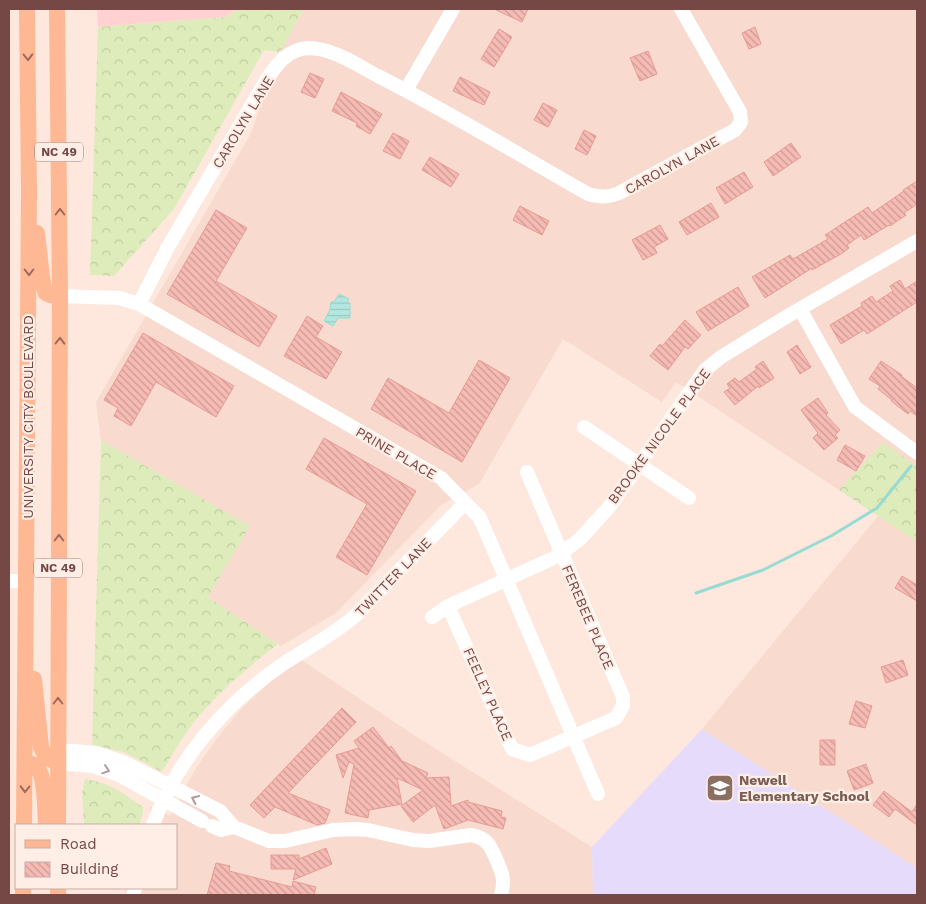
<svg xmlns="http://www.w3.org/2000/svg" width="926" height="904" font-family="'Work Sans',sans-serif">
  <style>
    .residential { fill: #f8dacf }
    .commercial { fill: #ffd2d1 }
    .education { fill: #e6dbfa }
    .forest { fill: url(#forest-crowns) }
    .water { fill: url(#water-rules); stroke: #97dbd2 }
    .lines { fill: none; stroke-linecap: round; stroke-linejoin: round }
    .stream { stroke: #97dbd2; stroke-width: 3 }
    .building { fill: url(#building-back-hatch); stroke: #e99b93 }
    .minor { stroke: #fff; stroke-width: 14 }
    .major { stroke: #ffb894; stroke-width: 16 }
    .oneway { stroke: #9f6a5d }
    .oneway2 { stroke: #b49a99 }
    .labels { text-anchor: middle; stroke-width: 4.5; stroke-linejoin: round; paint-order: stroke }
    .shield { fill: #ffeee6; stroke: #9f7a75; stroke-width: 1 }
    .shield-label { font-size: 12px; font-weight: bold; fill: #764845 }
    .street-label { font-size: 14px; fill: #764845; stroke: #ffeee6 }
    .education-label { font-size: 14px; font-weight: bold; fill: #785e54; stroke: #ffeee6; text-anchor: start }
  </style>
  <defs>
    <pattern id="forest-crowns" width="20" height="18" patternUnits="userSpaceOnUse" patternTransform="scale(1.25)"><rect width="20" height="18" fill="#deecbc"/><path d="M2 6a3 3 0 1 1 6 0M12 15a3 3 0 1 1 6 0" fill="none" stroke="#c2cca3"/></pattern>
    <pattern id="water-rules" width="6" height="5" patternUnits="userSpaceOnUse" patternTransform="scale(1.25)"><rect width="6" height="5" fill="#b2e8e0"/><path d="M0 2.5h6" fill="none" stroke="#9dc8c2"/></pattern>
    <pattern id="building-back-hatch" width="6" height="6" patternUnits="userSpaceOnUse" patternTransform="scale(1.25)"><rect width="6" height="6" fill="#f6bbb4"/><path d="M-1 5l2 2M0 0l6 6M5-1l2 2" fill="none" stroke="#cc9a94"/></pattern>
  </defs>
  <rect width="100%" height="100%" fill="#fee8de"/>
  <path class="residential" d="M304 9H917V868L702 729 878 516 676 382 662 402 563 339 479 484 441 505 336 613 281 646 208 597 249 526 101 440 96 402 251 133 280 52Z
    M300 659 409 732 592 847 593 895H125L126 888H176V825H146L150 814V806L170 816 196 768 218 737 242 708 270 682Z"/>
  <path class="commercial" d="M97 9H238L226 17 98 27Z"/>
  <path class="education" d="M702 729 917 868V895H593L592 847Z"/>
  <path class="forest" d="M238 9H304L280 52 264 50 174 209 114 276 90 275 98 27 226 17Z
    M101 440 250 526 208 597 278 644C252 664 228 684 206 708 188 727 175 750 162 772L124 752 92 745Z
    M883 442 917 467V542L839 490Z
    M85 779C110 783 122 792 143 807V813L139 825H84L82 793Z"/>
  <path class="water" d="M339 294 349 299 347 302 350 303V318H338L333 326 324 321 330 310 331 302H334Z"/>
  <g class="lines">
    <path class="stream" d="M696 593 763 570 831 536 877 508 911 466"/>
  </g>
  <path class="building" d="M494 9H528L522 22Z
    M755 27 761 44 749 49 742 33Z
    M499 29 512 37 494 67 481 59Z
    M648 51 657 74 640 81 630 58Z
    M310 73 324 79 315 98 301 92Z
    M460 77 490 92 484 105 453 91Z
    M341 92 382 114 370 134 356 126 357 123 332 111Z
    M543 103 557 110 548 127 534 120Z
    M584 130 596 136 587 155 575 149Z
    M393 133 409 141 400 159 383 151Z
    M791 143 801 157 773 176 764 162Z
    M430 157 459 174 451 187 422 170Z
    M744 172 753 187 725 204 716 188Z
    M917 181V204L904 213 906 215 890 226 889 225 864 240 861 235 847 245 849 248 841 254 812 270V268L765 298 752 277 790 255 793 259 828 239 825 235 868 207 872 213 904 191 903 190Z
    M711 203 719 217 687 235 679 222Z
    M520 206 549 221 542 235 513 220Z
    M216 210 247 228 216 281 277 316 259 347 167 294Z
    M660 225 668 239 654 247 657 253 643 260 632 240Z
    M900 280 905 289 917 281V302L867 334 864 330 841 344 830 325 862 306 861 303 872 296 876 302 893 291 890 286Z
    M738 287 749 306 708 331 696 312Z
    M307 316 323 326 316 337 342 352 326 379 284 356Z
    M685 320 701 335 688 349 685 347 668 370 650 356 660 344 662 346Z
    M143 333 234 386 216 417 156 382 131 426 114 416 118 408 104 400Z
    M797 345 811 367 800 374 787 352Z
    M479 360 510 378 462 462 371 409 388 378 449 413Z
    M763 361 774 378 759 388 758 386 735 405 724 392 730 388 727 384 735 378 739 382 757 369 755 367Z
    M881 361 902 375 901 376 917 388V416L910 411 908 414 891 401 892 400 878 389 880 386 869 379Z
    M818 398 828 413 826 415 840 430 835 435 838 438 824 450 813 438 818 433 801 410Z
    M324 438 416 491 367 575 336 557 367 504 306 469Z
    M845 445 865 456 856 471 837 460Z
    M902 576 917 585V601L895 588Z
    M903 660 908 675 886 683 881 667Z
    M856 701 872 706 865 728 849 724Z
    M342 708 356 722 288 793 330 810 325 823 317 825 275 807 264 818 250 805Z
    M373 727 389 748 391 746 402 761 428 773 426 778 449 777 451 806 468 800V802L502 811 501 817 506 818 503 829 468 820 444 829 435 805 413 822 401 806 423 790 397 778 402 804 369 810 368 818 345 813 354 764 349 762 343 778 336 755 359 748 354 741Z
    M820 740H835V765H820Z
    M866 764 873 783 854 790 847 771Z
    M884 791 912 812 917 804V825L895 809 889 817 873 805Z
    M326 848 332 864 293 880 296 869H271V855H299V859Z
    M216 863 230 866 229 871 292 887 293 881 316 887 314 895H207Z"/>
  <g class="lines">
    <path class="minor" d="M406 90 453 9
      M60 296 119 298 139 304 441 478 480 518 598 794
      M139 304 168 247 267 79C277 64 288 49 308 48 333 48 357 65 378 76 449 112 518 154 588 194 599 197 608 198 619 193L735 130 741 122 740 112 681 9
      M800 309 855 407 917 453
      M584 427 689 498
      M9 581H27
      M448 606 512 749 530 755 616 718 623 706V697L527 472
      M432 617 448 606 556 557 580 539 610 506 705 370 721 357 791 314 917 241
      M58 750 97 753 123 762 220 811 234 827 269 841H285L333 830 354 829 368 830 413 840 429 841 471 835C488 838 491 847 497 861 503 875 505 880 501 895
      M58 763 93 766 119 775 202 821
      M153 825C176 760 226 703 283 664 307 648 333 635 355 616L465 503
      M212 826 221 830 234 827
      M133 895 135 888"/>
    <path class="major" d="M57 9 60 296 58 825
      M37 233C38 241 43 290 45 292 49 296 55 296 60 296
      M34 679 41 747 46 757 58 763
      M25 762C28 763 34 764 36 766 46 775 45 812 46 825
      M24 825 29 192 27 9
      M23 888V895
      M58 895V888"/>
  </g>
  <defs><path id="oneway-chevron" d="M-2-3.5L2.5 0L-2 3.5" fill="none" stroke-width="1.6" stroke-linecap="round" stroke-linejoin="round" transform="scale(1.25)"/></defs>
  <g class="oneway">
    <use href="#oneway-chevron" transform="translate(28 57) rotate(89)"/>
    <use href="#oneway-chevron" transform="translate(60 212) rotate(-90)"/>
    <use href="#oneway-chevron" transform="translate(29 272) rotate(90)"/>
    <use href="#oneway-chevron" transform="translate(60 341) rotate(-89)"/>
    <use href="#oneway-chevron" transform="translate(59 538) rotate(-90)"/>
    <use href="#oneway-chevron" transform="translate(58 701) rotate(-90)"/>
    <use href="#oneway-chevron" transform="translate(25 789) rotate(91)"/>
  </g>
  <g class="oneway2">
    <use href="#oneway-chevron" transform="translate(106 770) rotate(19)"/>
    <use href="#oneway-chevron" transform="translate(195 799) rotate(-155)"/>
  </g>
  <defs>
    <g id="school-square" transform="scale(1.4375)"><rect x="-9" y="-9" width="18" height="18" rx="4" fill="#8d6e63" stroke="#ffeee6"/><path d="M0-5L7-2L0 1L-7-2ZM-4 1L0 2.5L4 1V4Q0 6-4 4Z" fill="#fff"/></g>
  </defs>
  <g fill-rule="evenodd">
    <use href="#school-square" x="720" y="788"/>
  </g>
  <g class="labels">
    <g class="shield">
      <rect x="35" y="142.5" width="48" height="19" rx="4"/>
      <rect x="34" y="558.5" width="48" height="19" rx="4"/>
    </g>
    <g class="shield-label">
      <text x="59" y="156">NC 49</text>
      <text x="58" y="572">NC 49</text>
    </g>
    <g class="street-label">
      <text transform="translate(243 122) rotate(-59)" y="5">CAROLYN LANE</text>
      <text transform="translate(672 165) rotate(-29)" y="5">CAROLYN LANE</text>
      <text transform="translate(28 417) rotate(-90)" y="5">UNIVERSITY CITY BOULEVARD</text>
      <text transform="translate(659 436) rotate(-54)" y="5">BROOKE NICOLE PLACE</text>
      <text transform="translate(396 453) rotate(30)" y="5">PRINE PLACE</text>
      <text transform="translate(393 577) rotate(-46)" y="5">TWITTER LANE</text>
      <text transform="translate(588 617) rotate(67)" y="5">FEREBEE PLACE</text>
      <text transform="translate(488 694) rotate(66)" y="5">FEELEY PLACE</text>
    </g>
    <g class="education-label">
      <text x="739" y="785">Newell<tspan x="739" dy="16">Elementary School</tspan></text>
    </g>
  </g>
  <rect width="926" height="904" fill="none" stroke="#764845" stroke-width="20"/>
  <rect x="15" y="824" width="162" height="65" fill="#ffeee6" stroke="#c8aca6"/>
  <rect x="25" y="840" width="25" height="8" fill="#ffb894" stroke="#c8aca6"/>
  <text x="60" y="849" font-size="15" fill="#764845">Road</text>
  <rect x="25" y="862" width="25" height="15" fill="url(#building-back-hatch)" stroke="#c8aca6"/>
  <text x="60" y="874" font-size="15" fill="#764845">Building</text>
</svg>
